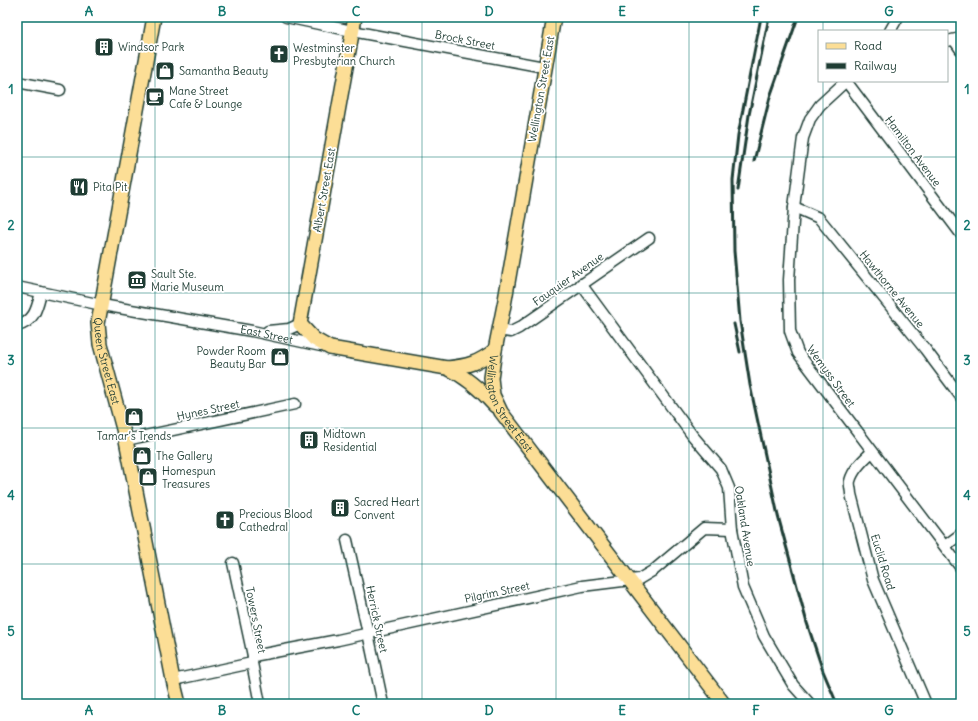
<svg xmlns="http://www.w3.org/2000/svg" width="978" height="721" font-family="Delius,sans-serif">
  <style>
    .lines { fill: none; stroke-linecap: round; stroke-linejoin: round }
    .minor-casing { stroke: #1f3d34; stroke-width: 13 }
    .major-casing { stroke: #1f3d34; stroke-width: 16 }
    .minor { stroke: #fff; stroke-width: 10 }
    .major { stroke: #fcde96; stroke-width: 13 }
    .rail { stroke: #1f3d34; stroke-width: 3 }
    .grid { fill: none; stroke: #0f766e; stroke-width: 1; stroke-opacity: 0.55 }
    .labels { text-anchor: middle; stroke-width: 3.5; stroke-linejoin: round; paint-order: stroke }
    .street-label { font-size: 11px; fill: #1f3d34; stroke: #fff }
    .poi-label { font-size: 11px; fill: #1f3d34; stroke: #fff; text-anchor: start }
    .neatline { fill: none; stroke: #0f766e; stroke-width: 1.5 }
    .grid-label { font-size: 13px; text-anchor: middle; font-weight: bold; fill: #0f766e }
  </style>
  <rect width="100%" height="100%" fill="#fff"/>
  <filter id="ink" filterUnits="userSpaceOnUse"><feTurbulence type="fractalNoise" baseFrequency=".025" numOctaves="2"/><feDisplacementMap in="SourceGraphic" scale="8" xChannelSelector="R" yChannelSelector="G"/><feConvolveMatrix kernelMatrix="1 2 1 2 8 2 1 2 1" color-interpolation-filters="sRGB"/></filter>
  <g filter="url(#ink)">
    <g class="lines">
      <g class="minor-casing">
        <g id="minor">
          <path d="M286 17 352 31 544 67"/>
          <path d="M890 31 898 17"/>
          <path d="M954 40 961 50"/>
          <path d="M947 41 961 38"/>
          <path d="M846 81 820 105 810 119 803 138 794 207 789 280 790 331 798 353 961 568"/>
          <path d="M846 81 961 234"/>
          <path d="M17 82 60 90"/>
          <path d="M794 207 819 218 925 349 961 397"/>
          <path d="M581 284 692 435 721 469 729 488 732 529 743 587 764 636 793 685 810 704"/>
          <path id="s1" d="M17 287 102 305 252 331 321 346"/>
          <path d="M17 326C35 321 37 308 41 292"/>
          <path d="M499 330 511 332 519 328 649 238"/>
          <path d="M268 331 289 329 300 324"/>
          <path d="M126 440 295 404"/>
          <path d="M872 452C864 459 853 469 850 481 849 484 851 490 851 494L873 580 926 704"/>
          <path d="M347 540 368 633 383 704"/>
          <path d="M945 546 961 534"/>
          <path d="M233 563 253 656 252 663 260 704"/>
          <path d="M253 656 338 640 582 586 639 579 654 570 704 528 732 529"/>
          <path d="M173 680 252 663"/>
        </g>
      </g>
      <g class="major-casing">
        <g id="major">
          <path id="s2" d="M154 17 98 323 100 344 126 440 173 680 179 704"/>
          <path d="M355 17 300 324 314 339 330 348 447 368C467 377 481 390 495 406"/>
          <path id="s3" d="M554 17 505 300 495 350 491 378 493 395 501 412 724 704"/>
          <path d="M447 368C468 366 478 363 495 350"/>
        </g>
      </g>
      <use href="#minor" class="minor"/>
      <use href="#major" class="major"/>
      <path class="rail" d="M761 17 738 135 733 180 734 251 740 321 750 385 778 516 807 623 823 671 837 704
        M754 161 770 97 798 17
        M738 190 749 115 769 17
        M734 324 740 352"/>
    </g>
  </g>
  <path class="grid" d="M155 17V704M289 17V704M422 17V704M556 17V704M689 17V704M823 17V31M823 81V704M17 157H961M17 293H961M17 428H961M17 564H961"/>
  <defs>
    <g id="building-square" transform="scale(1)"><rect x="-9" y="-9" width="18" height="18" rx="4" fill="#1f3d34" stroke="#fff"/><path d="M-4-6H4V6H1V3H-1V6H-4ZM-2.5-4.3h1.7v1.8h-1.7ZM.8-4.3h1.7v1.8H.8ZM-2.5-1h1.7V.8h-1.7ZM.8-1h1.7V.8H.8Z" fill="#fff"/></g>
    <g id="church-square" transform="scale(1)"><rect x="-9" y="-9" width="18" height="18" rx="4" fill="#1f3d34" stroke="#fff"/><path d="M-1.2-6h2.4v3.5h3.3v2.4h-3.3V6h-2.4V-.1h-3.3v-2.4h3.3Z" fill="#fff"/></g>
    <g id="shop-square" transform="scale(1)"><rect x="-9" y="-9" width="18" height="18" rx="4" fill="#1f3d34" stroke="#fff"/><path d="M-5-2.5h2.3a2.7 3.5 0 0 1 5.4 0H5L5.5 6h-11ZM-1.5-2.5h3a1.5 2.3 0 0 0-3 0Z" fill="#fff"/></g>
    <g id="cafe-square" transform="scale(1)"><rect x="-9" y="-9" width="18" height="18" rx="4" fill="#1f3d34" stroke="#fff"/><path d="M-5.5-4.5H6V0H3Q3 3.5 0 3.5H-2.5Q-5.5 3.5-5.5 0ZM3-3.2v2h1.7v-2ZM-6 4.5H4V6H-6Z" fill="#fff"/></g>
    <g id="restaurant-square" transform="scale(1)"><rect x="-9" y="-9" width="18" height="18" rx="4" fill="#1f3d34" stroke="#fff"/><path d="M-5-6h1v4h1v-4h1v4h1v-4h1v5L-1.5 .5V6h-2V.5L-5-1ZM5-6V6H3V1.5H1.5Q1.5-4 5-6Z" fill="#fff"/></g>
    <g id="museum-square" transform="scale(1)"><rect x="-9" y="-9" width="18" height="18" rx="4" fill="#1f3d34" stroke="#fff"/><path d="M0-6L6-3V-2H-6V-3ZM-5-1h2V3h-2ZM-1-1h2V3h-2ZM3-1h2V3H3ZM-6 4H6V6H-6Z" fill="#fff"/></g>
  </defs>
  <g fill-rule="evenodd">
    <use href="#building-square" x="104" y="47"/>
    <use href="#church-square" x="279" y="54"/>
    <use href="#shop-square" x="165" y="71"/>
    <use href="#cafe-square" x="155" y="97"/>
    <use href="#restaurant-square" x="79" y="187"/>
    <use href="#museum-square" x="137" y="280"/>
    <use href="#shop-square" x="280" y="357"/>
    <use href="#shop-square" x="134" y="417"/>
    <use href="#building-square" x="309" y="440"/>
    <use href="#shop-square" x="142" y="456"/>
    <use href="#shop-square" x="148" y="477"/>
    <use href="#building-square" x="340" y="508"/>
    <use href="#church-square" x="225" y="520"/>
  </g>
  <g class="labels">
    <g class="street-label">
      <text transform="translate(465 40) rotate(11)" y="4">Brock Street</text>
      <text transform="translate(541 89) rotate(-80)" y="4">Wellington Street East</text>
      <text transform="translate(913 151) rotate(53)" y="4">Hamilton Avenue</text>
      <text transform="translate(324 190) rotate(-80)" y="4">Albert Street East</text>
      <text transform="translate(568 279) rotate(-35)" y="4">Fauquier Avenue</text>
      <text transform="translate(892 289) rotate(51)" y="4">Hawthorne Avenue</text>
      <text dy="4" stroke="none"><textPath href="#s1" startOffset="254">East Street</textPath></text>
      <text dy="4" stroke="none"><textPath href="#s2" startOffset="350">Queen Street East</textPath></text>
      <text transform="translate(831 376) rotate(54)" y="4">Wemyss Street</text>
      <text dy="4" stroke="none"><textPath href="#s3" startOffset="397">Wellington Street East</textPath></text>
      <text transform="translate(208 410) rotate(-12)" y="4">Hynes Street</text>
      <text transform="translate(745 526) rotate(81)" y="4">Oakland Avenue</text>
      <text transform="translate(883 562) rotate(73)" y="4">Euclid Road</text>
      <text transform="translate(497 592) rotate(-12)" y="4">Pilgrim Street</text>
      <text transform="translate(377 619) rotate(78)" y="4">Herrick Street</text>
      <text transform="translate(256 620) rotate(79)" y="4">Towers Street</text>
    </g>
    <g class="poi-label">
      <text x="118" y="51">Windsor Park</text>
      <text x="293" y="52">Westminster<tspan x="293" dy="13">Presbyterian Church</tspan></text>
      <text x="179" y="75">Samantha Beauty</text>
      <text x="169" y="95">Mane Street<tspan x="169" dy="13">Cafe &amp; Lounge</tspan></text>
      <text x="93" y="191">Pita Pit</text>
      <text x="151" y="278">Sault Ste.<tspan x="151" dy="13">Marie Museum</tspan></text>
      <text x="266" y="355" text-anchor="end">Powder Room<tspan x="266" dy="13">Beauty Bar</tspan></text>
      <text x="323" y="438">Midtown<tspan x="323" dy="13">Residential</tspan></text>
      <text x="134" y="440" text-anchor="middle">Tamar’s Trends</text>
      <text x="156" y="460">The Gallery</text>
      <text x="162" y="475">Homespun<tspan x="162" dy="13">Treasures</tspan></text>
      <text x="354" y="506">Sacred Heart<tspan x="354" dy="13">Convent</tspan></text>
      <text x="239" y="518">Precious Blood<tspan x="239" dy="13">Cathedral</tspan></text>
    </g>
  </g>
  <rect width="978" height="721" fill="none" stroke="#fff" stroke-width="44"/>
  <rect x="818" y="30" width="130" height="52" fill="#ffffff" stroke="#a5b1ae"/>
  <rect x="826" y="43" width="20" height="6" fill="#fcde96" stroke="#a5b1ae"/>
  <text x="854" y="50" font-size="12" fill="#1f3d34">Road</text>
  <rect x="826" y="63" width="20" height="6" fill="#1f3d34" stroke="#a5b1ae"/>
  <text x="854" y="70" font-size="12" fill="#1f3d34">Railway</text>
  <rect x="22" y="22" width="934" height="677" class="neatline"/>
  <g class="grid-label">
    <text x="89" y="16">A</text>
    <text x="222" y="16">B</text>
    <text x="356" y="16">C</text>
    <text x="489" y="16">D</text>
    <text x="622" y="16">E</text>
    <text x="756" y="16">F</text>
    <text x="889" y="16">G</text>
    <text x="11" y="94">1</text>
    <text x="967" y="94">1</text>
    <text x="11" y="230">2</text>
    <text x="967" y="230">2</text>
    <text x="11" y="365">3</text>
    <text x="967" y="365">3</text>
    <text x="11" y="500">4</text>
    <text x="967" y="500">4</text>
    <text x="11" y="636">5</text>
    <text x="967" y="636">5</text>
    <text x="89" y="715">A</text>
    <text x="222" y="715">B</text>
    <text x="356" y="715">C</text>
    <text x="489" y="715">D</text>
    <text x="622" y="715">E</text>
    <text x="756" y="715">F</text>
    <text x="889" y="715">G</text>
  </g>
</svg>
